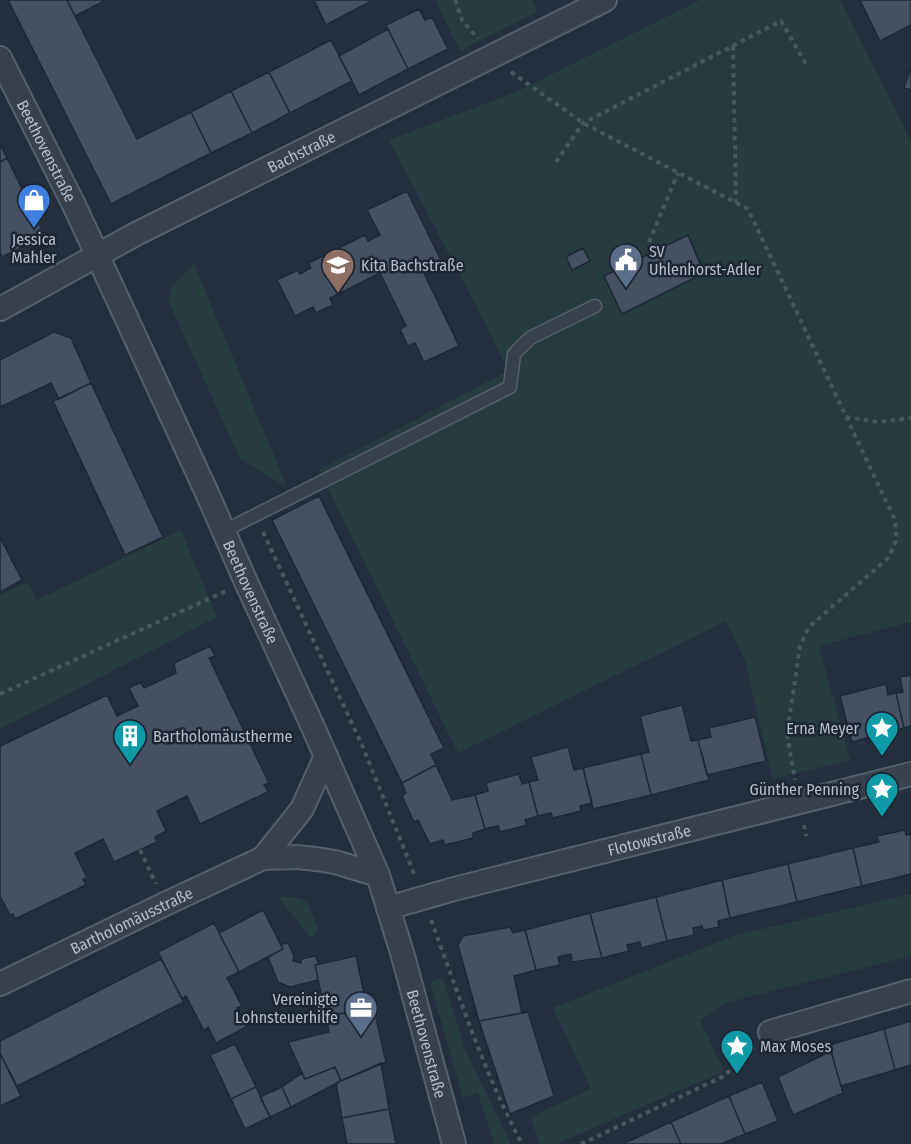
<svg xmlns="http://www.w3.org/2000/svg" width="911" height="1144" font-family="'Fira Sans Condensed',sans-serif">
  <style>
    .green { fill: #263c3f }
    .building { fill: #455162; stroke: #1f2835; stroke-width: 1.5 }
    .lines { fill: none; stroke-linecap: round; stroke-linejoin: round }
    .lane-casing { stroke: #565f6c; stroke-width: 15 }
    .street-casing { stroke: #565f6c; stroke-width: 26 }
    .path { stroke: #44595c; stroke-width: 4; stroke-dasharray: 4.5 4.5; stroke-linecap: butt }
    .lane { stroke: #38414e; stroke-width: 12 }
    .street { stroke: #38414e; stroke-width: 22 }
    .labels { text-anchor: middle; stroke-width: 5; stroke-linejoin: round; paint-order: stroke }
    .street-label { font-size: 16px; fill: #b4bcc9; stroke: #1d2633 }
    .poi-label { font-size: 16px; fill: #b4bcc9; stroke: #1d2633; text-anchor: start }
  </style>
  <rect width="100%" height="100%" fill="#242f3e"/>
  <path class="green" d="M435 0H532L538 11 460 51Z
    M700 0H840L911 141V622L819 646 850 760 773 779 745 661 726 621 458 753 319 470 508 371 485 323 389 140 516 92Z
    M194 264 287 487 240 459 168 300 172 286Z
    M181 530 217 617 0 729V595L27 582 37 600Z
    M911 894V956L726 1003 700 1020 724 1071 556 1144H540L530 1117 591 1089 553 1008 736 935Z
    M278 897C310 897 306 900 318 928L312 939Z
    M443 978 466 1052 511 1144H494L478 1093 463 1097 430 982Z"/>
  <path class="building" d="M8 0H67L137 139 191 112 211 153 111 204Z
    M67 0H106L75 16Z
    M314 0H373L326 25Z
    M860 0H911V25L880 41Z
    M419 9 425 20 432 17 448 49 408 69 386 25Z
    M388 29 408 69 359 95 339 56Z
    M331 40 352 81 290 113 269 72Z
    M911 67V90L904 88Z
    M269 72 290 113 252 133 231 91Z
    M231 91 252 133 211 153 191 112Z
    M0 144 7 158 0 162Z
    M7 158 45 236 2 257 0 253V162Z
    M407 191 442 262 423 271 459 346 424 362 415 343 408 346 400 329 406 326 380 273 330 298 333 305 316 313 313 307 295 316 277 280 298 270 300 274 311 268 309 263 365 235 368 241 380 235 367 210Z
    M688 235 704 273 622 314 604 276Z
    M583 248 590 261 572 270 566 257Z
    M54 332 71 338 91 383 59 399 51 383 0 407V360Z
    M91 383 163 537 125 555 53 401Z
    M319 496 444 748 431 754 436 765 402 783 272 520Z
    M0 537 22 580 0 592Z
    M210 646 215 656 209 658 269 783 264 785 268 792 200 824 187 796 157 811 166 831 155 837 157 842 114 862 103 839 75 853 87 878 83 879 86 885 15 919 13 914 10 915 0 896V746L107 695 117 716 138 706 129 688 141 682 144 688 176 673 174 663Z
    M911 675V726L904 728 896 693 903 692 900 677Z
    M886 684 888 695 896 693 904 728 852 742 840 696Z
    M682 705 691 741 698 740 709 780 651 795 641 754 649 752 640 716Z
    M755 717 766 761 707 775 698 740 711 737 709 728Z
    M568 747 574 770 583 768 592 803 580 806 581 811 553 818 551 813 538 816 529 782 538 780 531 757Z
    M641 754 651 795 593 809 583 768Z
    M436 765 452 800 475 795 485 829 473 833V838L445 845 443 840 430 844 418 820 414 822 402 796 406 793 402 783Z
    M519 774 522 784 529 782 538 816 525 820 527 825 500 832 498 826 485 829 475 795 488 791 486 783Z
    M905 830 906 835 911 834V874L862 886 853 848 879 842 877 836Z
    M853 848 862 886 797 902 788 864Z
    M788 864 797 902 730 918 722 880Z
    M722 880 730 918 718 921 719 927 703 930 702 926 693 928 694 935 667 941 656 897Z
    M656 897 667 941 641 948 640 942 627 945 629 951 602 958 590 913Z
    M263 910 283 949 239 972 219 933Z
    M590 913 602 958 572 962 571 954 558 957 560 965 536 970 525 930Z
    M214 923 239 972 227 978 242 1006 237 1008 246 1027 216 1043 208 1027 204 1031 186 996 182 999 158 952Z
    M510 927 513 933 525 930 536 970 514 976 522 1013 479 1021 458 945 463 936Z
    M288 943 294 956 293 961 301 963V959L315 956 319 964 315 965 318 980 290 987 278 982 268 957 283 949 281 944Z
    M356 956 367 1008 326 1017 315 965Z
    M161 959 184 1002 17 1086 0 1053V1041Z
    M373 1005 386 1062 341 1081 335 1067 305 1079 288 1042 329 1032 326 1017 367 1008Z
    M528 1012 554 1096 510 1114 479 1021Z
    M911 1021V1065L895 1070 884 1029Z
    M884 1029 895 1070 841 1086 829 1045Z
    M235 1044 256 1087 231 1099 210 1055Z
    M831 1051 843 1093 793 1115 778 1077Z
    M0 1053 21 1096 0 1106Z
    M381 1063 389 1109 342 1118 336 1083Z
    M335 1067 341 1081 291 1107 282 1087 302 1073 305 1079Z
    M762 1082 778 1121 745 1134 729 1096Z
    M256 1087 270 1117 245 1129 231 1099Z
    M282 1087 291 1107 270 1117 260 1097Z
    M729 1096 745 1134 721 1144H681L671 1122Z
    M389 1109 396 1144H347L342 1118Z
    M671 1122 681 1144H621L629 1141Z"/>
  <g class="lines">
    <g class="lane-casing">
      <path id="lane" d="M224 531 510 387 514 354 530 338 595 306"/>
    </g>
    <g class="street-casing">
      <g id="street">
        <path id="s1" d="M0 58 74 205 119 302 207 493 246 582 313 727 378 875 403 956 454 1144"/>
        <path id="s2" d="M0 309 136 234 605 0"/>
        <path d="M263 858 302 809 326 756"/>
        <path id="s3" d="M388 908 454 889 911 774"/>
        <path id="s4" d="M0 984 165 904 263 858 297 857 316 859 335 862 378 875"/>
        <path d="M770 1032 911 991"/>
      </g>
    </g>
    <path class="path" d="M455 0 462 20 478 39
      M733 46 736 203
      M511 72 583 123 748 209 894 518C898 536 897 543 887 559L809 627 800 646 787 734 795 780
      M556 162 583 123 781 21 806 64
      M649 242 678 173
      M846 417 878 422 911 418
      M263 532 362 745 415 876
      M0 694 226 591
      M804 825 806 836
      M140 850 156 884
      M431 920C459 995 484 1073 522 1144
      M581 1144 724 1076 754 1047"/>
    <use href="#lane" class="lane"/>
    <use href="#street" class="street"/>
  </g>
  <defs>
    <g id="shop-pin" transform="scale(1.725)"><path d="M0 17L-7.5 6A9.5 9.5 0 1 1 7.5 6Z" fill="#3f7fe0" stroke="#1d2633"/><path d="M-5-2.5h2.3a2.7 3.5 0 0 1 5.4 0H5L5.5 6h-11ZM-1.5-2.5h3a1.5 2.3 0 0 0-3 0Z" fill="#fff"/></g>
    <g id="civic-pin" transform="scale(1.725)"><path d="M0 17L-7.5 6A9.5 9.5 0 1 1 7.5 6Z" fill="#5c6f8a" stroke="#1d2633"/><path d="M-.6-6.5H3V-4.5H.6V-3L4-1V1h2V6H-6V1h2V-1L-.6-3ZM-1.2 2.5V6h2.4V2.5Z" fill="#fff"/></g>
    <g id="school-pin" transform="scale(1.725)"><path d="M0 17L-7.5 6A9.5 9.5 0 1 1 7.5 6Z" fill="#8d6e63" stroke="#1d2633"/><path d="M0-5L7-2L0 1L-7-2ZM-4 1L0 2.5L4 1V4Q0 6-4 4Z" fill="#fff"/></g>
    <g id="sight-pin" transform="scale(1.725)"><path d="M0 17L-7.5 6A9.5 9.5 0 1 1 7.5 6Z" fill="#0f9aa8" stroke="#1d2633"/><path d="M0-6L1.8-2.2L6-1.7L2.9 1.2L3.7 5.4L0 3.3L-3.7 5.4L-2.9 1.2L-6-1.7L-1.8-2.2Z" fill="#fff"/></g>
    <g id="building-pin" transform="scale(1.725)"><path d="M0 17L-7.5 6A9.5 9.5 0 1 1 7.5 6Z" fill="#0f9aa8" stroke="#1d2633"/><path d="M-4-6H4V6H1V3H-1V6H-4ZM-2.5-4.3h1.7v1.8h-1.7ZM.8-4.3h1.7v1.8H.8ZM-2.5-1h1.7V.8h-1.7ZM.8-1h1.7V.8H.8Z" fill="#fff"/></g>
    <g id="office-pin" transform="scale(1.725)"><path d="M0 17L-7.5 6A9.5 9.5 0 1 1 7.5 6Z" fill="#5c6f8a" stroke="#1d2633"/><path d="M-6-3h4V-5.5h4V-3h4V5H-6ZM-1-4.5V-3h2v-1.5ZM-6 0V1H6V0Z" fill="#fff"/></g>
  </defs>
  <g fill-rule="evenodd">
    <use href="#shop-pin" x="34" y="200"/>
    <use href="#civic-pin" x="626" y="260"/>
    <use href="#school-pin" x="338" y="265"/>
    <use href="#sight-pin" x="882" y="728"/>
    <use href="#building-pin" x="130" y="736"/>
    <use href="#sight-pin" x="882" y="789"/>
    <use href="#office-pin" x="361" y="1008"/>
    <use href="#sight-pin" x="737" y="1046"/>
  </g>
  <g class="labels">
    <g class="street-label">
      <text dy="6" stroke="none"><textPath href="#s1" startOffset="104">Beethovenstraße</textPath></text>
      <text dy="6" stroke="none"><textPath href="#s2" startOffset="340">Bachstraße</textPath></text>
      <text dy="6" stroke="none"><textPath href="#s1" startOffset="590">Beethovenstraße</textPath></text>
      <text dy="6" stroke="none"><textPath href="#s3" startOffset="270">Flotowstraße</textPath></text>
      <text dy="6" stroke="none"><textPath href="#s4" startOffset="146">Bartholomäusstraße</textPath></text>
      <text dy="6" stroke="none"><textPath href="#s1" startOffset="1076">Beethovenstraße</textPath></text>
    </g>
    <g class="poi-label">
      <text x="34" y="245" text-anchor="middle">Jessica<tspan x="34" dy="18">Mahler</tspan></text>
      <text x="649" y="257">SV<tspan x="649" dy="18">Uhlenhorst-Adler</tspan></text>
      <text x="361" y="271">Kita Bachstraße</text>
      <text x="859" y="734" text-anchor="end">Erna Meyer</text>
      <text x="153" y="742">Bartholomäustherme</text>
      <text x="859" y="795" text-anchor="end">Günther Penning</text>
      <text x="338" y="1005" text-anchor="end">Vereinigte<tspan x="338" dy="18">Lohnsteuerhilfe</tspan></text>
      <text x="760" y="1052">Max Moses</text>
    </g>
  </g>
</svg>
